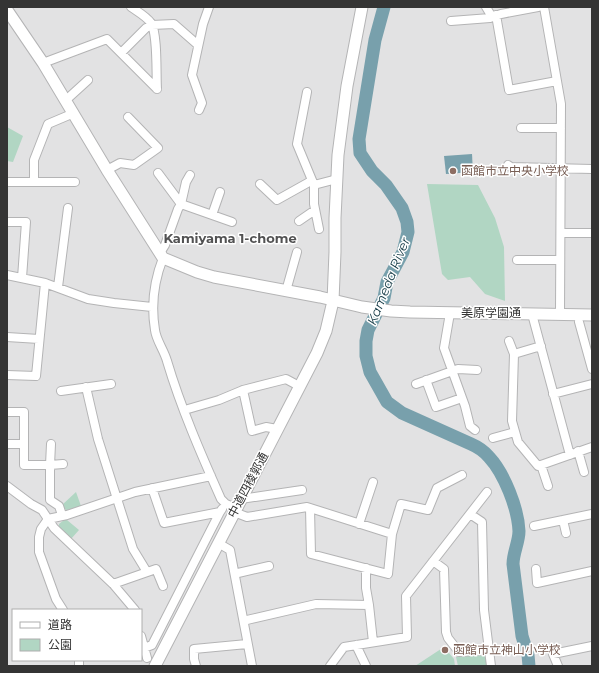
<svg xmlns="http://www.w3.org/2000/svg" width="599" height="673" font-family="Montserrat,'Noto Sans JP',sans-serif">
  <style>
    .green { fill: #b1d6c3 }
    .water { fill: #78a0ac }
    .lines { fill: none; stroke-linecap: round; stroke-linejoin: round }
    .river { stroke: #78a0ac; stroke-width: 13 }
    .street-casing { stroke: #b4b4b5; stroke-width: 10 }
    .secondary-casing { stroke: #b4b4b5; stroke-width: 13 }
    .street { stroke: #fff; stroke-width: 8 }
    .secondary { stroke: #fff; stroke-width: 11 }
    .education-dot { fill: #8d6e63; stroke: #fff; stroke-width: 1.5 }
    .labels { text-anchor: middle; stroke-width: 3; stroke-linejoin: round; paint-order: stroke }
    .education-label { font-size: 12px; fill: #785e54; stroke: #fff; text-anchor: start }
    .street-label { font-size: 12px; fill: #343434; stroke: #fff }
    .neighbourhood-label { font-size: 13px; font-weight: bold; fill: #515152; stroke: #fff }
    .water-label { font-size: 13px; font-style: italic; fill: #133944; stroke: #fff }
  </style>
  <rect width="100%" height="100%" fill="#e2e2e3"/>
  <path class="green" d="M7 127 23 136 13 162 7 161Z
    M427 184 478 185 495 218 504 247 505 301 485 294 470 277 448 280 442 274Z
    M76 492 81 506 67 510 64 509 62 505Z
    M64 520H67L79 530 71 539 59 527V524Z
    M444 647 454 659 455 666H415Z
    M484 655 486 657V666H458L456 657Z"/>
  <path class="water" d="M472 154 473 172 446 174 444 156Z"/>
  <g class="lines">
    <path class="river" d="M384 7 375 40 359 139 360 153 372 171 386 185 402 208 407 222 408 232 403 252 387 282 384 298 368 330 366 341V356L370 372 387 402 402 413 471 444C478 447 484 451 489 457 504 473 518 508 519 531 519 542 513 553 513 564L522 636 528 655 529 666"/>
    <g class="street-casing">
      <path id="street" d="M131 7C138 12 146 16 151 23 158 34 156 75 157 89
        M486 7 492 17
        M544 7 561 104 560 314
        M496 15 509 90 557 81
        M451 21 490 18 501 14 538 7
        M121 53 146 28 152 25 174 24 198 45
        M43 63 107 39 157 89
        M307 92 297 144 314 185V204L319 229
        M66 100 88 80
        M199 110 202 103 192 75 203 24 209 7
        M521 128H561
        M508 165 511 167 592 169
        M107 170 120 163 134 165 158 148 128 117
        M158 173 181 204
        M7 182H75
        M34 182V160L48 124 74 113
        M260 184 277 200 311 181
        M314 185 337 179
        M181 204 186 182 190 175
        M212 215 220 192
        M299 221 315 210
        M7 222H26L22 278
        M561 233H592
        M160 253 165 245 178 209 181 204 232 222
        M163 258C154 281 151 306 155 330 156 340 164 350 167 361 181 408 201 454 221 499L226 504 236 508
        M517 260H560
        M7 275 45 283 88 299 114 303 152 307
        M58 287 68 208
        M286 291 297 252
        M450 313 444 348 465 406 470 426 475 430
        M532 314 570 455
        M579 322 592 369
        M7 337 39 339
        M509 341 514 354
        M541 346 514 354 512 421 518 442 538 466 592 447
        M7 375 36 376 45 283
        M426 380 436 407 462 398
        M416 384 458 369 477 370
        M86 387 98 439 133 549 147 572
        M243 390 252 431 266 427 277 429
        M61 391 111 384
        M553 394 592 384
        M188 409 219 400 243 390 286 379 299 386
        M7 412H24V465H50V500L59 506 62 515
        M493 438 515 432
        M7 444H24
        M51 444 50 465 63 464
        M578 451 584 472
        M541 465 548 486
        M7 486 31 504 42 510 54 528 113 584 135 610
        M152 488 164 523 220 512 222 509
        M241 499 302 490
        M310 508 311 554 388 574 392 534 401 504 428 510 437 488 462 475
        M234 512 247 517 307 507 392 534
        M470 514 482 522 484 610 491 666
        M563 520 566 533
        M359 524 373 482
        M534 526 592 514
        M218 543 230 550 252 666
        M433 561 444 569 446 632 448 638 459 652 490 650
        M536 569 537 583 592 571
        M238 573 269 566
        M113 584 156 569 163 586
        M369 605 373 642
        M63 610 56 599 39 552V537L41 529 48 519 67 515 135 492 211 476
        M247 620 316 604 369 605 366 588V568
        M141 636 147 658
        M356 645 366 666
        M144 648 152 645 220 512
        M79 660V666
        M196 666 194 659V649L247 644
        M330 666 344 647 407 637 406 596 487 492
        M558 666 553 654 592 646"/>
    </g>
    <g class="secondary-casing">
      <path id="secondary" d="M7 10 43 63 107 170 163 258 197 272 214 277 320 297 362 307 391 311 410 312 592 315
        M155 666 317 353 326 331 333 301 335 252V218L338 155 347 86 362 7"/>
    </g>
    <use href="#street" class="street"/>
    <use href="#secondary" class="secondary"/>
  </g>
  <g class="education-dot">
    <circle cx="453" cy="171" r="4"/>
    <circle cx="445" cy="650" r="4"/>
  </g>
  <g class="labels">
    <g class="education-label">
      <text x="461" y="175">函館市立中央小学校</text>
      <text x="453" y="654">函館市立神山小学校</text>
    </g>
    <g class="street-label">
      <text x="491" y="317">美原学園通</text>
      <text transform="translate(248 485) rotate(-62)" y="4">中道四稜郭通</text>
    </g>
    <g class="neighbourhood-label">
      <text x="230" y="243">Kamiyama 1-chome</text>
    </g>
    <g class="water-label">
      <text transform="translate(388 281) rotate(-68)" y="5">Kameda River</text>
    </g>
  </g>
  <rect width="599" height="673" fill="none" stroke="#343434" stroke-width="16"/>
  <rect x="12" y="609" width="130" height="52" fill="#ffffff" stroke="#aeaeae"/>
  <rect x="20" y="622" width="20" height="6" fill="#ffffff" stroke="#aeaeae"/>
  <text x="48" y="629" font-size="12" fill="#343434">道路</text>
  <rect x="20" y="639" width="20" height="12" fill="#b1d6c3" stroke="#aeaeae"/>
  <text x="48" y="649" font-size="12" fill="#343434">公園</text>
</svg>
